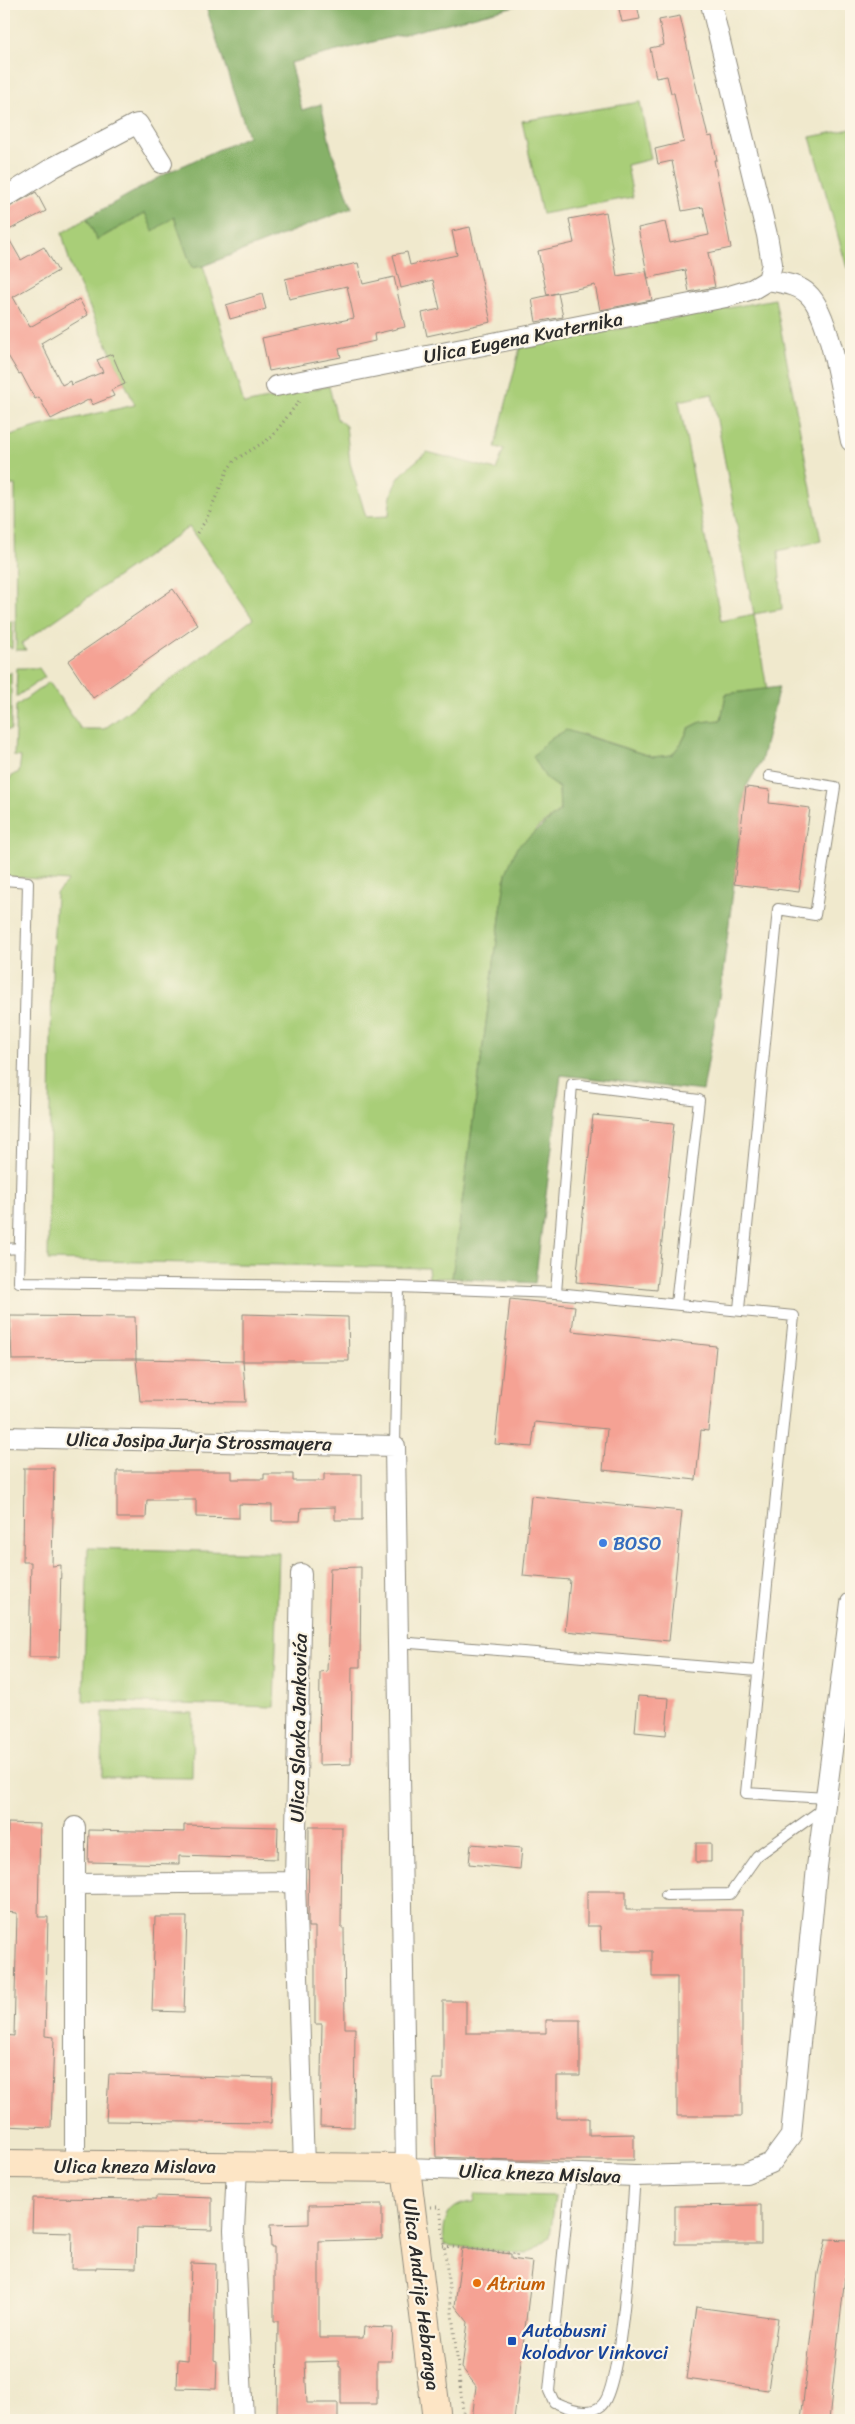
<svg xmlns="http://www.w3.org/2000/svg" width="855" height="2424" font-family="Sriracha,sans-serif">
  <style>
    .green { fill: #a9ce78; stroke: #6a7c52; fill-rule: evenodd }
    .forest { fill: #86b168; stroke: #586e4a }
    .building { fill: #f5a294 }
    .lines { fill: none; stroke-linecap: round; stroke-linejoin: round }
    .service-casing { stroke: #8e8a7c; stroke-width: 12 }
    .minor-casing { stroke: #8e8a7c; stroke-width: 22 }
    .secondary-casing { stroke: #8e8a7c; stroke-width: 30 }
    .path { stroke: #8e8a7c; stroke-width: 3; stroke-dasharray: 1 4; stroke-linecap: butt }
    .service { stroke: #fff; stroke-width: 10 }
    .minor { stroke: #fff; stroke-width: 20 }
    .secondary { stroke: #fde5c5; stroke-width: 28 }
    .rail { stroke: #2b2b2b; stroke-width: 4 }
    .shop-dot { fill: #3f7fe0; stroke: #fcf5e5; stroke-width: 2 }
    .food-dot { fill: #e8710a; stroke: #fcf5e5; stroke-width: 2 }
    .transit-dot { fill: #1a4fb4; stroke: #fcf5e5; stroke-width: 2 }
    .labels { text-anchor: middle; stroke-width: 4.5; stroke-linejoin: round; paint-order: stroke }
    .street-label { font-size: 19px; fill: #2b2b2b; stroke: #fcf5e5 }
    .shop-label { font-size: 19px; fill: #366cbe; stroke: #fcf5e5; text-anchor: start }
    .food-label { font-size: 19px; fill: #c56008; stroke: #fcf5e5; text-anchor: start }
    .transit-label { font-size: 19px; fill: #164399; stroke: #fcf5e5; text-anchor: start }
  </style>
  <rect width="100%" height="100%" fill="#fcf5e5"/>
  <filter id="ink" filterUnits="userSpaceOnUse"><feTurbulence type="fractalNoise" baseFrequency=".02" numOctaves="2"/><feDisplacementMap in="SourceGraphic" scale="10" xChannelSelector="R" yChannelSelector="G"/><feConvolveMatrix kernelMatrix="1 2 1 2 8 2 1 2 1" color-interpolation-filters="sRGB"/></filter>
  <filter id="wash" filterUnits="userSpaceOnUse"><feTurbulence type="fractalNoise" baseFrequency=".0096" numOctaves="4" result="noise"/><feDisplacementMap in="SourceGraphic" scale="20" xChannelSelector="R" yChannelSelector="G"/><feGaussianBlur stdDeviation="1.12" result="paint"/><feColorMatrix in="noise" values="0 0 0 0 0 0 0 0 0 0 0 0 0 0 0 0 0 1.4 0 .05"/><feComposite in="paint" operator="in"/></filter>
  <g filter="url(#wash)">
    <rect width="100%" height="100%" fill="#f0e9cd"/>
    <path class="green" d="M640 102 651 159 627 165 633 197 542 214 522 121Z
      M851 129V268H847L810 137Z
      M145 213 174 217 192 267 203 266 244 404 329 386 337 419 346 426 350 463 366 517 389 516C390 479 401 474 427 452L496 470 504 449 495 447 520 348 775 299 821 541 778 551 782 609 754 614 767 689 726 694 721 720 701 722 689 728 682 742 672 755 653 757 582 734 545 777 559 788 560 811 537 828 506 873 452 1278H429L428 1268 48 1260 52 969 56 893 68 881 10 877 4 875V785L13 775 19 772 21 757 14 756 16 706 49 682 81 729H104L253 619 189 527 22 643 26 650H16L15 485H4V437L40 426 135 405 71 267 62 233 87 218 97 240ZM712 394 754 614 721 621 679 401Z
      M4 622H13L12 649 4 643Z
      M17 668H39L45 677 16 697Z
      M11 672V730H4V676Z
      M88 1548 279 1553 274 1707 83 1701Z
      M103 1712 193 1713 192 1778 102 1777Z
      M476 2194 555 2196 550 2237 527 2254 444 2245C442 2221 447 2203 474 2202Z"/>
    <path class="forest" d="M205 4H523L290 63 302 110 321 104 331 148 352 208 203 266 192 268 174 217 153 231 145 213 97 240 87 218 171 171 248 136Z
      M779 687 761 762 746 787 722 980 703 1091 561 1075 535 1283 452 1278 506 873 517 847 560 811 559 788 545 777 533 756 547 741 566 730 653 757 672 755 682 742 689 728 701 722 721 720 726 694Z"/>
    <g id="blocks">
      <path class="building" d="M637 5 640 19 622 22 619 9Z
        M680 16 708 137 712 136 717 160H714L731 248 708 253 715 287 689 292 685 270 648 278 638 228 665 222 670 243 709 235 703 207 682 211 672 161 658 164 655 149 684 142 674 93H671L667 76 656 78 650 48 664 45 659 20Z
        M36 192 46 211 5 232 21 260 44 247 58 271 13 297 30 327 79 299 88 315 41 343 62 385 70 381 71 385 103 372 97 360 112 354 125 384 111 390 114 396 92 405 90 399 51 419 39 397 35 399 21 373 19 374 4 349V210Z
        M606 212 617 276 646 271 652 300 600 310 595 285 547 295 538 251 574 243 569 219Z
        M470 227 491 322 427 336 422 313 440 309 433 280 401 288 393 255 407 252 410 265 457 255 452 231Z
        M358 263 363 284 394 277 405 327 374 334 375 341 339 349 341 357 269 371 262 338 354 318 347 286 289 299 285 279Z
        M558 293 563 317 536 322 532 299Z
        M262 294 266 309 230 319 226 305Z
        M173 589 198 625 93 698 68 661Z
        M746 787 770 790 769 803 810 808 799 892 734 884Z
        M593 1115 674 1123 657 1290 576 1282Z
        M510 1299 575 1306 572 1331 716 1346 708 1431 701 1430 696 1480 603 1470 607 1429 535 1422 532 1447 495 1444Z
        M243 1314 348 1317 349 1361H243Z
        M10 1316 135 1317 136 1359 12 1360Z
        M136 1359 243 1361 246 1402 140 1401Z
        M24 1468H54L52 1566 61 1565 59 1657H29L31 1562H23Z
        M117 1471H232V1479H264V1474H293V1481H324V1474H362V1520H335V1507L301 1508 300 1521H272V1505L239 1504V1518L196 1517V1500H147L146 1518H117Z
        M531 1496 682 1511 669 1641 565 1631 570 1580 523 1576Z
        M361 1567 360 1667H352L351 1764 319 1765 320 1672 327 1671 330 1568Z
        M638 1696 669 1698 666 1735 635 1732Z
        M8 1823 40 1824 38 1917H48L45 2036 54 2037 51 2128 4 2126V2035L14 2036 17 1913 5 1912Z
        M184 1825 278 1827 277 1859 179 1856V1864L88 1862 89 1830 184 1832Z
        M309 1827H342L341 1928H344L345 2028H355L354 2127 320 2126 322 2024H315V1927H308Z
        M696 1843H711V1862H696Z
        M471 1844 522 1848 520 1869 469 1864Z
        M587 1891H626V1910H742V2116H677V1977H652V1951H601L600 1926H587Z
        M155 1917H187L184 2012 152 2011Z
        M443 2001H466V2033H546V2020H580V2076H557V2118H589V2135L634 2134V2160H514L436 2157 433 2079H443Z
        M109 2074 273 2078 271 2123 106 2121Z
        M156 2196 212 2198V2230L137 2228 136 2268 96 2267V2269H71L72 2233 32 2232 33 2198 156 2199Z
        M382 2204V2239L319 2241V2338H363L364 2327 393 2328 391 2361H377V2404H341V2367H339V2361L305 2362 307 2403H338V2419L277 2420 278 2321H274V2247H271L270 2225 309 2224V2205Z
        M761 2205V2244H675V2206Z
        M826 2239 849 2240 829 2420H801L818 2273Z
        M462 2248 511 2254V2259L533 2262 514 2420H472L476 2386 462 2368 468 2322 455 2306Z
        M191 2263 216 2264 214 2360 217 2361 216 2389 177 2388 178 2359 188 2360Z
        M696 2307 778 2318 768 2390 686 2379Z"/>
    </g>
  </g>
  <g filter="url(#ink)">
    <use href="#blocks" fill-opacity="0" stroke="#8e8a7c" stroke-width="1"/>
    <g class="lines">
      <g class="service-casing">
        <path id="service" d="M4 880 28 882 19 1282 398 1287 556 1293 794 1316 746 1793 826 1798
          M4 1249 20 1248
          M556 1293 572 1084 699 1100 676 1304
          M739 1309 778 909 815 915 835 787 769 776
          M395 1446 398 1287
          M398 1642 758 1671
          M666 1895 730 1894 757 1856 824 1808
          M571 2175 549 2391 554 2402C567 2408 589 2416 601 2406 623 2389 632 2212 635 2176"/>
      </g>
      <g class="minor-casing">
        <path id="minor" d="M4 198 54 167 134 125 138 124 162 163
          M768 280C781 283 798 284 808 294 831 314 844 409 851 441
          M276 386 726 297 753 289 768 280 772 264 767 235 711 4
          M4 1437 395 1446 406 2168 635 2176 746 2173 771 2163 791 2136 817 1867 851 1603
          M301 1574 295 1882 304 2167
          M75 1884 295 1882
          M75 2166V1827
          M237 2167 234 2230 243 2420"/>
      </g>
      <g class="secondary-casing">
        <path id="secondary" d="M4 2164 406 2168 437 2420"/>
      </g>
      <path class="path" d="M197 533 206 520 228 469 235 460 272 437 299 401
        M431 2207H440L464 2420
        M443 2246 517 2254 516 2260"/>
      <use href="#service" class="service"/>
      <use href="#minor" class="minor"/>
      <use href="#secondary" class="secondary"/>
      <path class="rail" d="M849 2420 851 2402"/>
    </g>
  </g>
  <circle class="shop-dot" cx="603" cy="1543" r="5"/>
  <circle class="food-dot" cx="477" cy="2283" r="5"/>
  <rect class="transit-dot" x="507" y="2336" width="10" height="10" rx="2.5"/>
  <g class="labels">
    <g class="street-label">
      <text transform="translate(523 337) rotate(-11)" y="7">Ulica Eugena Kvaternika</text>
      <text transform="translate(199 1441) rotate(1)" y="7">Ulica Josipa Jurja Strossmayera</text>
      <text transform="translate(298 1728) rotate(-89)" y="7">Ulica Slavka Jankovića</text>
      <text x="135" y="2173">Ulica kneza Mislava</text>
      <text transform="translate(540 2173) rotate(2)" y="7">Ulica kneza Mislava</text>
      <text transform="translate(422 2294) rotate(83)" y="7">Ulica Andrije Hebranga</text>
    </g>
    <g class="shop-label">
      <text x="613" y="1550">BOSO</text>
    </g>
    <g class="food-label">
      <text x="487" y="2290">Atrium</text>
    </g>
    <g class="transit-label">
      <text x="522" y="2337">Autobusni<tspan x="522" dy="22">kolodvor Vinkovci</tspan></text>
    </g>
  </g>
  <rect width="855" height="2424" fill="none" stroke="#fcf5e5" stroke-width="20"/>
</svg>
